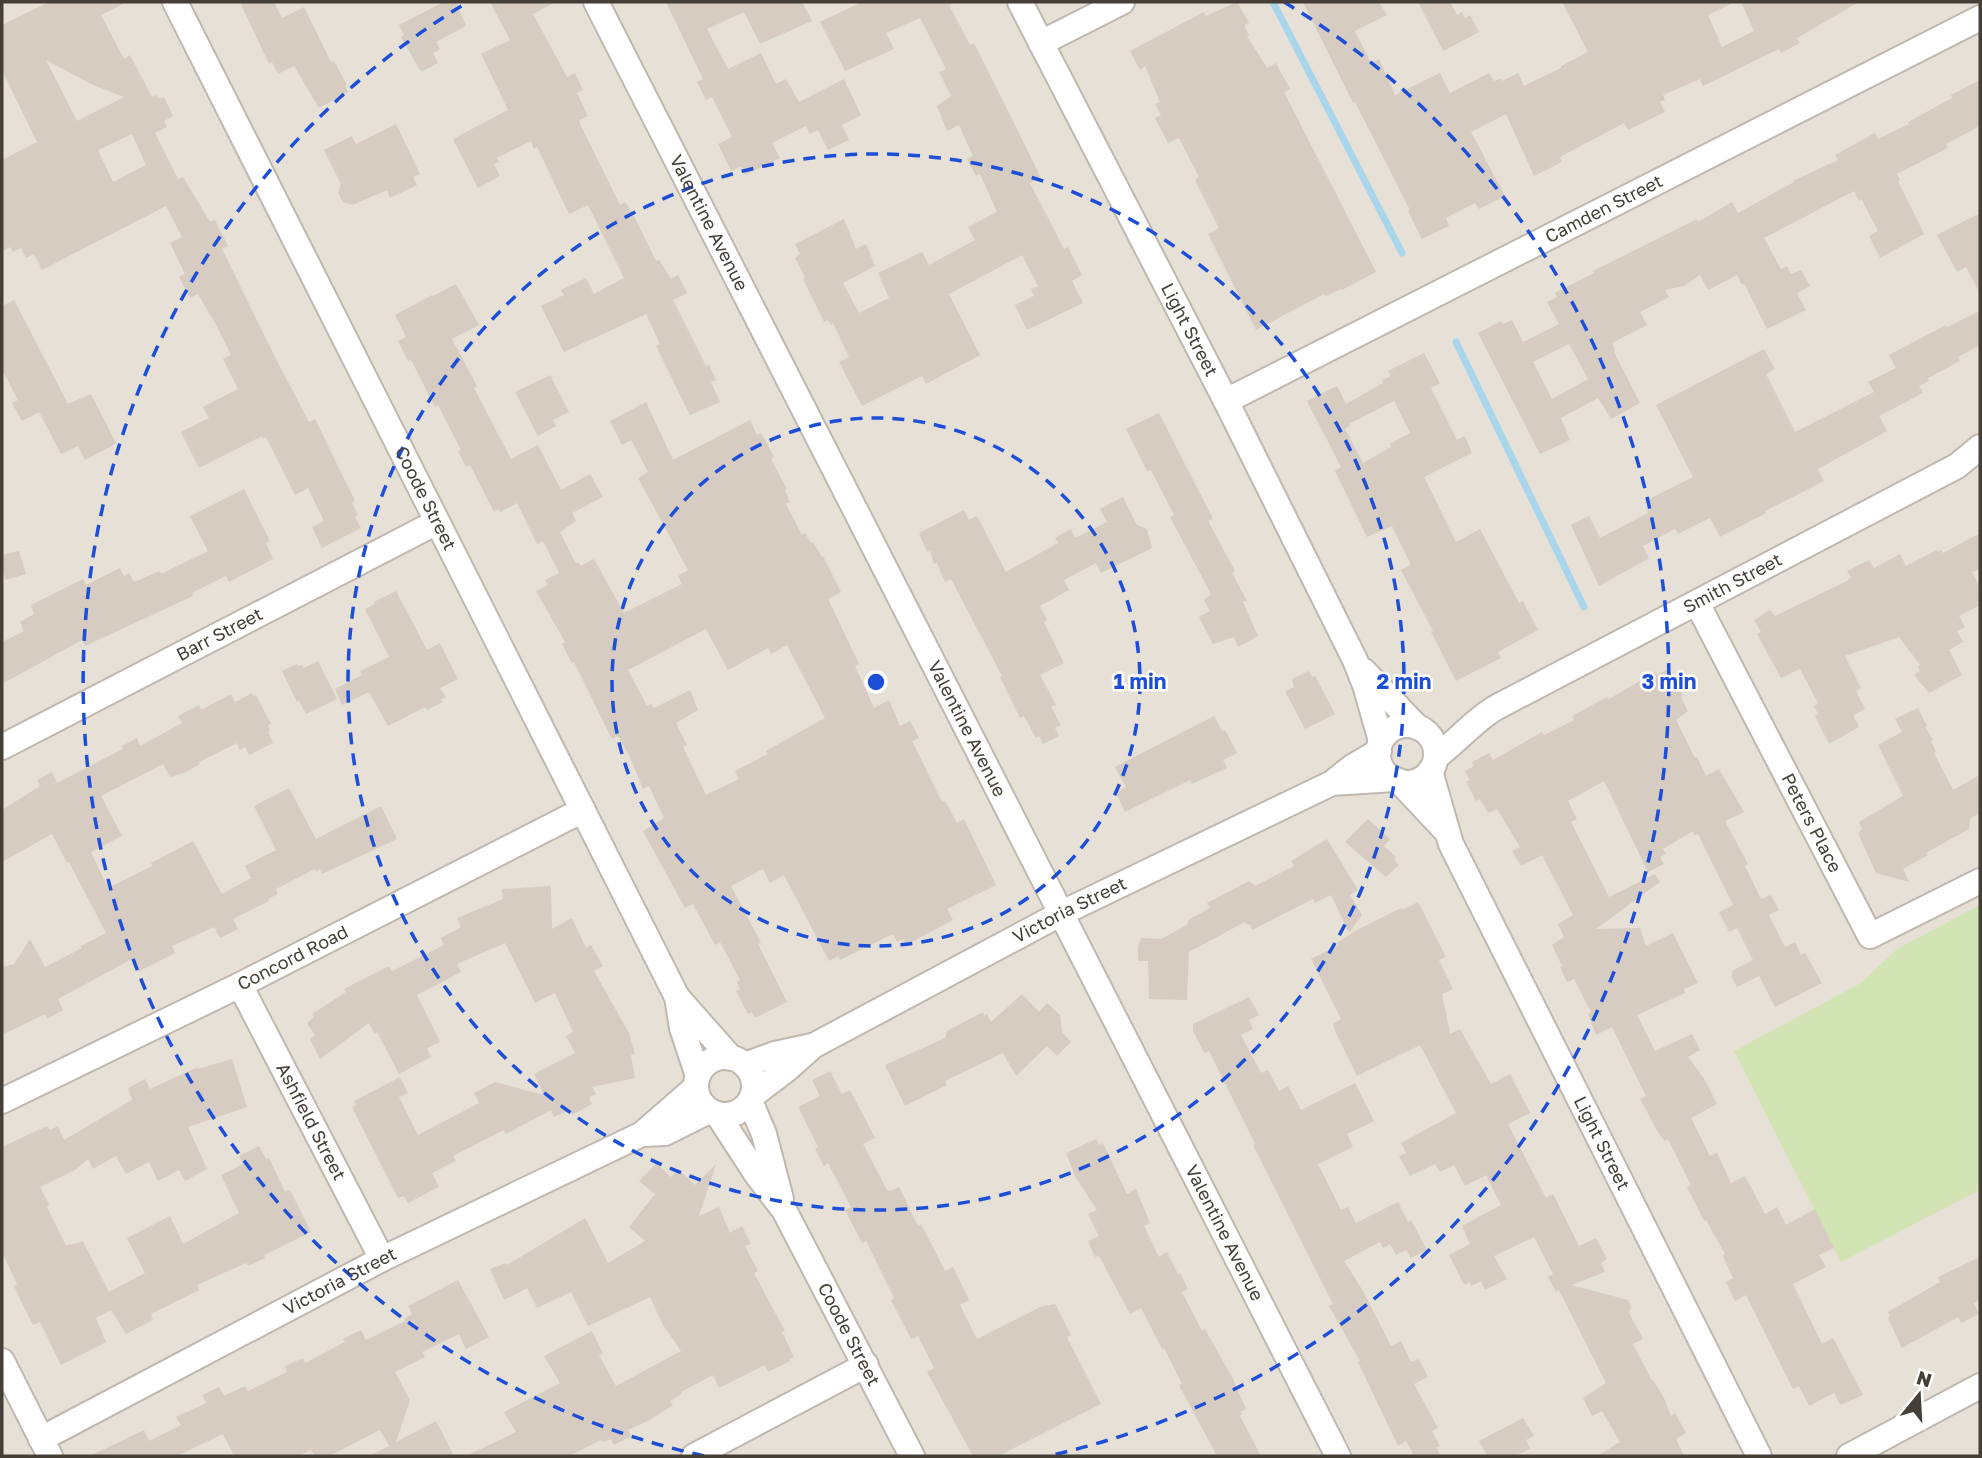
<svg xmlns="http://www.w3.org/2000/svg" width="1982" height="1458" font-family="'Golos Text',sans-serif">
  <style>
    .residential { fill: #e6e0d7 }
    .green { fill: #d3e4b4 }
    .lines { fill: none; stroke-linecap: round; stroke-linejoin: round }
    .stream { stroke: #a9d6eb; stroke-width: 7 }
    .building { fill: #d6ccc1; fill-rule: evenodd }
    .minor-casing { stroke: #c0b8ae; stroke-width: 28 }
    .minor { stroke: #fff; stroke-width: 24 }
    .ring { fill: none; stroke: #1d4ed8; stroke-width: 3.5; stroke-dasharray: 12 9 }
    .labels { text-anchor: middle; stroke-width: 5; stroke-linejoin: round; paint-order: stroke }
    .street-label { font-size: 18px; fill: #453f37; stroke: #fff }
    .centre { fill: #1d4ed8; stroke: #fff; stroke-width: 3.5 }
    .ring-label { font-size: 21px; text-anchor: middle; font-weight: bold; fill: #1d4ed8; stroke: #fff; stroke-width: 5; stroke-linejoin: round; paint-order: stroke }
  </style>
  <rect width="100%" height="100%" fill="#f3eee8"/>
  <path class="residential" d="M2 2H1980V1456H2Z"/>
  <path class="green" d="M1980 905V1190L1841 1262 1734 1051 1861 983 1897 949Z"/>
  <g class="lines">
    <path class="stream" d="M1273 2 1402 253
      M1456 342 1584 607"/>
  </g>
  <path class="building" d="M49 2H127L101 15 124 59 130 55 152 97 156 95 159 99 164 97 173 116 164 121 167 127 155 133 178 179 183 177 210 222 215 220 228 246 222 249 277 361 309 422 315 419 355 501 352 503 358 515 355 517 361 528 322 548 312 527 324 521 308 488 295 495 266 437 263 439 262 436 199 468 181 432 209 418 203 407 238 389 223 359 231 355 215 323 198 294 190 298 179 277 185 274 170 243 182 237 166 206 42 270 34 254 26 258 21 248 13 252 10 247 2 252V160L37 142 2 70V25ZM46 60 91 84 124 97 77 121ZM132 134 146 165 113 182 98 150Z
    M240 2H274L282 18 304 7 331 62 334 61 347 85 345 86 348 92 319 108 294 66 278 74 272 62 269 64Z
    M444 2H456L466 26 436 42 440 49 433 53 438 63 421 72 401 37 404 35 399 25Z
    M490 2H556L533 14 567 77 575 73 583 90 577 93 588 116 579 120 580 124 620 205 625 202 632 212 656 261 659 260 671 279 678 275 687 293 673 300 706 366 709 364 716 380 711 382 720 402 690 415 656 346 660 344 646 314 564 352 541 306 564 295 561 290 586 278 594 294 624 278 588 205 569 214 537 147 534 149 531 141 497 158 499 162 494 164 500 176 478 188 453 139 508 110 481 54 510 40Z
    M666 2H802L812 21 760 44 744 12 707 29 728 69 761 53 776 84 786 79 799 102 844 79 861 115 842 125 849 140 828 150 818 130 810 134 806 126 772 143 780 158 745 175 741 166 731 171 718 144 732 137 712 97 706 100 697 82 703 79Z
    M862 2H958L949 5 970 45 974 43 1016 127 1041 178 1030 183 1064 249 1068 247 1082 275 1072 281 1083 303 1027 330 1015 305 1034 296 1031 289 1038 286 1022 255 949 294 980 355 926 384 922 376 862 406 839 362 849 357 833 323 831 325 828 320 824 322 803 279 805 277 795 258 800 254 795 244 844 219 856 249 866 244 875 266 843 283 859 313 889 298 878 273 922 252 929 265 975 240 968 227 997 212 980 174 976 176 967 159 973 156 959 125 947 131 937 106 951 96 939 72 946 69 920 18 886 33 894 49 845 71 820 22Z
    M1237 2 1249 23 1244 25 1249 35 1247 36 1267 68 1276 63 1290 89 1284 92 1376 272 1342 290 1341 289 1326 296 1324 294 1256 330 1208 234 1219 228 1195 180 1199 177 1179 138 1168 143 1155 118 1161 115 1155 104 1160 102 1145 66 1140 70 1130 51 1204 12 1206 16Z
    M1303 2H1379L1387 15 1355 31 1371 63 1379 59 1395 95 1440 73 1450 93 1489 73 1494 81 1501 78 1502 81 1518 73 1524 86 1561 68V66L1588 52 1562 2H1735L1708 15 1722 47 1754 31 1741 2H1859L1797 38 1800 43 1781 53 1779 49 1703 86 1700 79 1663 95 1665 100 1660 102 1665 112 1628 130 1624 123 1560 157 1562 162 1534 176 1506 114 1471 132 1505 196 1479 209 1475 203 1446 218 1449 226 1422 239 1408 211 1410 210 1355 102 1353 103Z
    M1418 2H1450L1457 15 1462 12 1465 18 1470 15 1479 32 1443 51Z
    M1980 80V126L1946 144 1948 148 1897 174 1900 180 1898 181 1924 234 1880 258 1869 236 1878 231 1862 200 1859 201 1854 191 1764 238 1781 269 1787 266 1791 274 1801 270 1810 286 1797 293 1806 310 1767 329 1744 283 1742 285 1737 275 1708 290 1700 275 1684 286 1665 290 1669 297 1640 312 1647 325 1612 343 1615 350 1614 352 1640 403 1611 419 1598 398 1561 418 1570 440 1540 454 1478 333 1501 321 1503 324 1512 320 1523 342 1559 324 1547 302 1557 297 1555 293 1594 273 1593 271 1697 219 1698 222 1732 202 1738 213 1794 182 1793 181 1838 160 1835 155 1875 133 1878 139 1909 124 1908 122 1952 98 1951 95ZM1569 344 1588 379 1552 399 1533 362Z
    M396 124 420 174 413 177 417 185 390 198 387 190 352 205 343 202 338 193 341 184 324 150 352 136 356 144Z
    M1980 213V293L1966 267 1957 272 1937 235Z
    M456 284 479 325 452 339 477 386 474 388 511 459 538 445 561 490 590 474 603 497 572 513 576 521 560 532 576 564 578 562 581 566 594 559 624 613 682 584 678 576 688 570 638 478 648 472 631 440 622 445 610 421 646 402 673 460 750 420 757 435 761 433 774 457 771 459 787 489 785 490 790 502 786 504 802 535 805 533 811 543 813 542 822 557 823 556 841 592 828 599 859 664 855 666 874 708 889 700 900 726 910 721 919 738 912 741 942 802 945 801 957 823 964 819 996 885 947 909 953 920 906 945 903 939 897 942 893 934 840 960 838 956 829 961 784 875 770 883 763 869 731 886 761 943 758 944 787 1002 755 1018 752 1012 748 1014 736 991 740 989 737 982 740 980 720 942 715 945 693 904 685 908 643 831 664 818 649 786 643 789 629 755 619 738 616 736 612 739 574 662 572 663 562 644 565 642 536 591 548 585 545 580 559 573 543 541 537 544 517 503 500 512 499 509 494 512 470 465 466 467 458 451 461 450 438 405 435 407 411 360 408 361 398 341 406 337 395 315 432 295 433 296ZM706 629 728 670 768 648 771 654 787 645 825 718 766 751 768 754 735 771 739 779 706 795 683 747 687 745 676 723 698 710 690 690 654 708 651 704 647 706 628 670Z
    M14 300 68 404 91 394 116 443 110 447 85 460 78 446 61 454 39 412 22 421 12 403 18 400 2 370V306Z
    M1980 311V345L1958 357 1960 361 1928 378 1929 381 1919 386 1923 393 1879 416 1887 431 1818 469 1824 481 1765 511 1766 513 1720 537 1710 518 1678 534 1675 529 1643 546 1649 558 1599 586 1571 525 1589 516 1600 538 1648 513 1647 511 1650 510 1645 501 1693 477 1656 405 1764 349 1775 369 1766 374 1795 432 1874 392 1868 382 1896 368 1889 355 1946 325 1947 327Z
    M1424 353 1440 383 1431 388 1457 440 1465 436 1472 453 1424 477 1456 542 1480 529 1519 603 1523 601 1538 630 1498 652 1501 658 1456 681 1431 632 1433 631 1401 570 1411 565 1392 526 1367 537 1335 471 1341 467 1307 401 1337 386 1346 404 1383 383 1382 380 1391 376 1388 371ZM1394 401 1410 433 1390 444 1391 447 1363 463 1345 429 1350 426 1349 424Z
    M550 375 569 412 553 420 556 426 538 436 515 392Z
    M1159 413 1213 519 1208 521 1235 571 1232 573 1247 601 1243 602 1258 636 1238 647 1234 637 1213 644 1199 617 1210 611 1204 600 1211 594 1170 517 1174 515 1151 470 1147 471 1126 429Z
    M244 489 270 541 266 543 273 559 229 582 226 576 192 593 193 596 85 646 82 640 2 684V642L24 631 20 622 34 614 31 605 83 579 86 585 120 568 124 576 129 573 134 582 160 571 161 574 208 551 190 516Z
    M1123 497 1137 525 1147 529 1152 548 1101 573 1096 563 1064 580 1069 590 1040 606 1047 620 1044 622 1064 663 1040 675 1056 705 1051 707 1061 725 1055 728 1059 736 1043 744 1039 736 1036 738 1024 716 1020 718 1000 677 1002 676 951 579 945 582 937 563 934 564 930 551 927 552 919 533 964 510 969 520 977 516 1006 572 1058 543 1055 538 1071 529 1075 538 1107 522 1100 509Z
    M1980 533V569L1972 572 1980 588V605L1959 616 1965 627 1957 631 1963 642 1949 650 1962 675 1929 693 1914 675 1920 671 1918 667 1920 665 1899 637 1845 656 1861 688 1856 691 1865 709 1853 715 1859 727 1829 744 1815 716 1818 714 1814 706 1818 703 1800 669 1781 678 1757 634 1761 632 1754 620 1770 610 1775 616 1847 581 1851 577 1847 571 1869 560 1874 568 1900 554 1906 566 1937 550 1938 552 1941 550 1943 553Z
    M19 551 26 574 6 580 2 570V555Z
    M396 591 427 650 440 643 458 679 440 688 446 697 441 699 443 702 427 710 425 707 388 726 369 692 342 705 335 689 362 675 360 671 389 657 365 609 375 604 374 602Z
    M318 661 337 699 306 714 299 701 297 702 282 671 297 664 298 666 302 665 304 668Z
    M1668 669 1683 696 1681 697 1688 711 1676 720 1695 758 1697 757 1706 776 1719 769 1744 812 1725 821 1748 864 1745 866 1761 899 1771 895 1779 910 1769 915 1785 947 1795 942 1801 955 1805 953 1822 983 1775 1007 1759 976 1737 987 1732 978V971L1753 960 1737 928 1729 932 1719 912 1733 905 1698 834 1695 835 1693 831 1663 849 1666 854 1660 857 1664 864 1648 872 1604 781 1568 801 1577 819 1571 822 1609 897 1655 874 1660 882 1596 929 1640 928 1646 946 1673 933 1698 983 1684 989 1685 993 1637 1015 1655 1051 1692 1034 1700 1050 1688 1057 1705 1080 1717 1104 1691 1118 1710 1156 1717 1153 1731 1183 1745 1176 1765 1214 1777 1207 1786 1225 1815 1209 1834 1248 1819 1255 1826 1267 1793 1284 1822 1344 1833 1338 1863 1395 1840 1405 1834 1393 1809 1406 1799 1386 1793 1389 1746 1295 1735 1301 1726 1282 1733 1278 1723 1256 1725 1254 1706 1220 1704 1221 1687 1187 1691 1185 1668 1139 1665 1141 1659 1134 1640 1099 1646 1096 1612 1027 1596 1035 1588 1014 1591 1012 1574 979 1567 982 1560 967 1562 966 1552 945 1564 937 1558 924 1573 915 1542 855 1521 866 1512 851 1520 847 1497 809 1488 813 1480 799 1476 801 1466 782 1470 780 1465 771 1474 766 1472 762 1489 753 1493 760 1542 732 1544 735 1574 720 1572 716 1607 697 1609 699 1655 672 1657 675Z
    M1309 671 1312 677 1315 676 1335 714 1305 729 1285 691 1294 687 1292 679Z
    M252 693 254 696 256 695 271 724 268 725 270 731 268 732 273 743 249 755 245 747 240 750 237 743 199 762 200 764 184 773 170 777 163 764 101 796 122 836 91 852 108 888 152 866 151 863 193 841 222 894 251 878 245 866 276 850 254 806 289 788 316 839 381 806 397 839 322 874 320 869 316 871 315 869 276 889 278 894 268 899 269 901 233 919 238 929 220 938 214 927 172 946 175 953 138 972 132 959 58 999 63 1010 47 1019 45 1014 2 1035V967L14 964 30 939 45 967 82 948 81 946 106 933 69 862 67 863 52 834 2 862V810L40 786 37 780 52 772 57 783 123 749 122 746 137 738 140 746 182 723 178 716 199 705 201 710 231 694 235 702Z
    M1918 708 1927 726 1925 727 1933 740 1931 741 1936 751 1934 753 1953 790 1980 775V813L1970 819 1969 829 1926 853 1928 855 1903 869 1909 882 1876 873 1858 833 1862 829 1859 822 1903 796 1878 745 1902 732 1895 719Z
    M1214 716 1222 731 1225 730 1237 753 1223 760 1227 768 1192 784 1190 780 1125 812 1116 793 1126 787 1115 767Z
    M1368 819 1390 839 1384 846 1396 857 1394 860 1399 865 1386 877 1345 842Z
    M1327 839 1358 890 1350 895 1362 915 1349 933 1331 895 1315 903 1313 899 1252 930 1250 924 1247 925 1245 922 1189 952 1187 1000 1149 999 1148 961H1138V947L1141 938 1161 939 1187 925 1188 920 1210 908 1207 903 1249 881 1255 886 1294 866 1291 861Z
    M551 886 552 929 572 918 586 948 591 945 603 966 594 971 629 1033 635 1054 631 1055 635 1078 592 1087 596 1094 589 1097 592 1104 572 1115 569 1110 554 1117 551 1110 506 1134 504 1130 453 1156 456 1161 432 1173 439 1187 408 1203 404 1196 398 1198 352 1107 356 1105 354 1101 400 1077 408 1093 399 1097 418 1135 479 1103 474 1093 495 1082 544 1095 534 1074 575 1053 566 1036 573 1032 555 993 535 1003 505 943 457 964 461 972 417 995 440 1042 427 1048 431 1057 399 1074 377 1032 375 1034 369 1023 320 1059 310 1039 315 1035 307 1023 314 1017 312 1014 346 992 344 989 389 966 392 971 444 945 441 938 461 927 457 918 503 899 502 889Z
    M1418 902 1446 957 1439 960 1453 989 1442 994 1450 1034 1460 1029 1491 1084 1510 1074 1530 1113 1508 1124 1546 1198 1553 1194 1579 1246 1596 1238 1607 1259 1601 1263 1605 1272 1571 1285 1628 1300 1631 1306 1629 1313 1643 1339 1633 1344 1652 1381 1653 1380 1664 1398 1671 1416 1675 1413 1686 1433 1676 1439 1684 1456H1597L1620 1442 1602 1411 1592 1416 1583 1398 1606 1383 1559 1290 1556 1292 1548 1277 1553 1274 1534 1237 1494 1256 1507 1279 1485 1290 1481 1281 1471 1286 1470 1282 1464 1285 1449 1255 1470 1244 1462 1226 1501 1205 1486 1175 1465 1186 1454 1165 1440 1172 1435 1164 1410 1176 1399 1156 1406 1153 1401 1143 1456 1113 1420 1045 1357 1076 1336 1033 1333 1024 1341 1019 1311 959 1338 945 1337 943 1357 930 1401 908 1402 910Z
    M1022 994 1039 1012 1047 1003 1060 1015 1062 1032 1071 1042 1057 1056 1047 1046 1016 1076 1003 1053 945 1081 947 1085 905 1106 885 1065 945 1038 947 1031 983 1012 984 1016 987 1014 991 1022Z
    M1249 997 1259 1015 1249 1020 1253 1029 1241 1035 1261 1073 1268 1070 1279 1091 1288 1086 1301 1110 1355 1083 1374 1121 1347 1134 1353 1147 1318 1164 1341 1210 1348 1207 1356 1223 1398 1202 1408 1222 1411 1220 1427 1250 1411 1258 1406 1250 1396 1255 1390 1244 1383 1248 1380 1242 1344 1261 1363 1291 1391 1346 1401 1341 1411 1362 1419 1359 1428 1377 1414 1384 1438 1428 1432 1431 1440 1446 1436 1447 1441 1456H1414L1406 1441 1398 1446 1358 1362 1360 1361 1329 1306 1333 1304 1253 1145 1255 1144 1209 1051 1204 1053 1193 1031V1024Z
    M232 1059 247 1107 188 1127 207 1169 185 1181 179 1170 158 1181 149 1162 126 1174 116 1156 93 1169 88 1159 75 1170 40 1187 49 1204 47 1207 66 1246 83 1241 109 1292 145 1273 127 1238 170 1216 183 1244 239 1213 221 1175 243 1164 239 1156 259 1146 266 1159 269 1158 285 1192 290 1190 311 1232 264 1255 265 1258 248 1266 246 1263 197 1285 199 1290 151 1314 153 1320 126 1334 111 1310 96 1318 106 1342 61 1365 40 1322 33 1325 22 1303 14 1286 17 1284 2 1252V1147L47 1126 50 1130 58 1126 64 1140 132 1100 128 1088 145 1079 150 1089 198 1067V1069Z
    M830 1071 842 1094 850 1090 875 1138 863 1144 887 1190 890 1191 899 1187 918 1226 921 1224 945 1271 953 1267 969 1300 960 1305 977 1339 1040 1307 1055 1304 1071 1335 1067 1337 1101 1404 998 1456H973L927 1372 934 1368 918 1336 911 1339 891 1300 894 1298 866 1241 862 1243 845 1210 851 1207 828 1163 824 1166 815 1149 818 1147 799 1109 800 1106 820 1096 812 1080Z
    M1096 1139 1099 1145 1103 1143 1127 1194 1136 1189 1150 1223 1144 1226 1159 1257 1167 1252 1178 1274 1180 1273 1188 1289 1182 1292 1202 1331 1205 1329 1233 1379 1246 1409 1241 1412 1242 1414 1240 1416 1261 1456H1217L1179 1385 1182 1384 1164 1348 1162 1349 1141 1308 1130 1314 1099 1256 1095 1257 1088 1241 1099 1236 1088 1214 1097 1210 1076 1178 1066 1153Z
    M657 1163 671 1177 679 1170 695 1185 716 1164 699 1216 719 1207 730 1233 742 1226 751 1244 745 1246 758 1271 754 1273 785 1331 782 1332 794 1357 789 1359 790 1361 768 1372 765 1365 719 1388 713 1375 681 1392 682 1394 670 1401 673 1405 650 1420 628 1430 631 1436 614 1445 611 1439 603 1442 601 1440 569 1456H466L516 1432 504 1412 560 1383 544 1356 592 1331 603 1353 599 1355 616 1386 681 1351 663 1325 650 1297 588 1326 571 1292 537 1308 527 1288 504 1300 490 1269 506 1263 507 1265 585 1218 608 1263 645 1241 629 1227 655 1194 639 1181Z
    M1980 1257V1300L1974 1303 1979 1314 1961 1323 1958 1317 1902 1348 1888 1318 1890 1316 1888 1312 1940 1282 1938 1277Z
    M458 1280 489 1337 466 1349 459 1334 422 1352 425 1357 395 1372 410 1400 396 1442 436 1421 454 1456H369L389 1446 380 1430 329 1456H315L311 1450 298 1456H234L223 1434 177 1456H90L144 1430 149 1441 181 1425 176 1417 206 1403 202 1395 219 1387 224 1396 245 1386 248 1391 287 1372 285 1366 303 1358 305 1363 345 1342 343 1339 361 1330 366 1340 405 1321 404 1319 412 1314 408 1306Z
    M1523 1418 1534 1436 1526 1440 1530 1449 1514 1456H1488L1479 1441Z"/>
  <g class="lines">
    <g class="minor-casing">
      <g id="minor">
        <path id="s1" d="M175 2 677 997 731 1058"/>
        <path id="s2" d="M596 2 1338 1456"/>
        <path id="s3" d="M1020 2 1226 401 1355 660 1365 685 1381 741"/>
        <path d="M1041 43 1122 2"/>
        <path id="s4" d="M1226 401 1980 18"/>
        <path id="s5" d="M1697 603 1870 936 1980 881"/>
        <path d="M1364 671 1417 727"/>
        <circle cx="1407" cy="754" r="29"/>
        <path id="s6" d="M2 747 437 522"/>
        <path id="s7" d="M1436 757C1458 741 1474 720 1497 707L1957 466 1980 447"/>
        <path id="s8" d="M1430 771 1451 844 1759 1456"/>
        <path d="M1399 781 1445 830"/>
        <path d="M1332 783 1394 779"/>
        <path id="s9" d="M240 985 382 1259"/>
        <path d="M677 997 682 1028 698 1076"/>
        <circle cx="725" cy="1086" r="29"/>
        <path d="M745 1065 775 1054 812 1046"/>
        <path id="s10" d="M753 1095 786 1070 813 1046 1062 913 1332 783 1352 767 1379 751"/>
        <path id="s11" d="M2 1101 240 985 583 810"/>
        <path d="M750 1101 764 1134 781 1199"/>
        <path id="s12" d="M718 1115 757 1175 784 1210 912 1456"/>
        <path d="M642 1134 665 1133 709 1111"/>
        <path d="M2 1361 50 1456"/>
        <path id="s13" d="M41 1439 382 1259 642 1134 696 1087"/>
        <path d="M694 1456 866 1365"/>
        <path d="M1849 1456 1980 1386"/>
      </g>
    </g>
    <use href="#minor" class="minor"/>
  </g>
  <g class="ring">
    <circle cx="876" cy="682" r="264"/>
    <circle cx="876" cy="682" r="528"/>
    <path d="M704 1456A793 793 0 0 1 468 2M1284 2A793 793 0 0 1 1048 1456"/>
  </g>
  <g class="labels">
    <g class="street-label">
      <text dy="6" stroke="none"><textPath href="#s4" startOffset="424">Camden Street</textPath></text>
      <text dy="6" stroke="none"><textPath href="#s2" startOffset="248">Valentine Avenue</textPath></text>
      <text dy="6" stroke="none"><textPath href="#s3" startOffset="369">Light Street</textPath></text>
      <text dy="6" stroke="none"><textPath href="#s1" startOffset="556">Coode Street</textPath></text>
      <text dy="6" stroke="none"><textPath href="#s7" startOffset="345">Smith Street</textPath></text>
      <text dy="6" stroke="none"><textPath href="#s6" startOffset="245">Barr Street</textPath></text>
      <text dy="6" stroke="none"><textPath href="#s2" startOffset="816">Valentine Avenue</textPath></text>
      <text dy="6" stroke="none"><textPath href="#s5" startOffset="248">Peters Place</textPath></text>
      <text dy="6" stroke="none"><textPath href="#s10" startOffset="368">Victoria Street</textPath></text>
      <text dy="6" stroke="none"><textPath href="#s11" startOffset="324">Concord Road</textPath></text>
      <text dy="6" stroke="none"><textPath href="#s9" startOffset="154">Ashfield Street</textPath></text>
      <text dy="6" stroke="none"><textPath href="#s8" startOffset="411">Light Street</textPath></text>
      <text dy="6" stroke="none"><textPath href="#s2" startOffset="1382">Valentine Avenue</textPath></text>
      <text dy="6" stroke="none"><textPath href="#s13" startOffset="338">Victoria Street</textPath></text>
      <text dy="6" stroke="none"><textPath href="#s12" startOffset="256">Coode Street</textPath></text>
    </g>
  </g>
  <circle cx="876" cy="682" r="10" class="centre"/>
  <g class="ring-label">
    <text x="1140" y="689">1 min</text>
    <text x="1404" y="689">2 min</text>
    <text x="1669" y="689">3 min</text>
  </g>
  <rect width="1982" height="1458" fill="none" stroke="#453f37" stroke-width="7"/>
  <g transform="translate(1919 1395) rotate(18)" stroke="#ffffff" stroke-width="5" paint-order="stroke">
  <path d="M0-5L12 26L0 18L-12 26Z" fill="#453f37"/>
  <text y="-10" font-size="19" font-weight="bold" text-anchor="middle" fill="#453f37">N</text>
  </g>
</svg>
